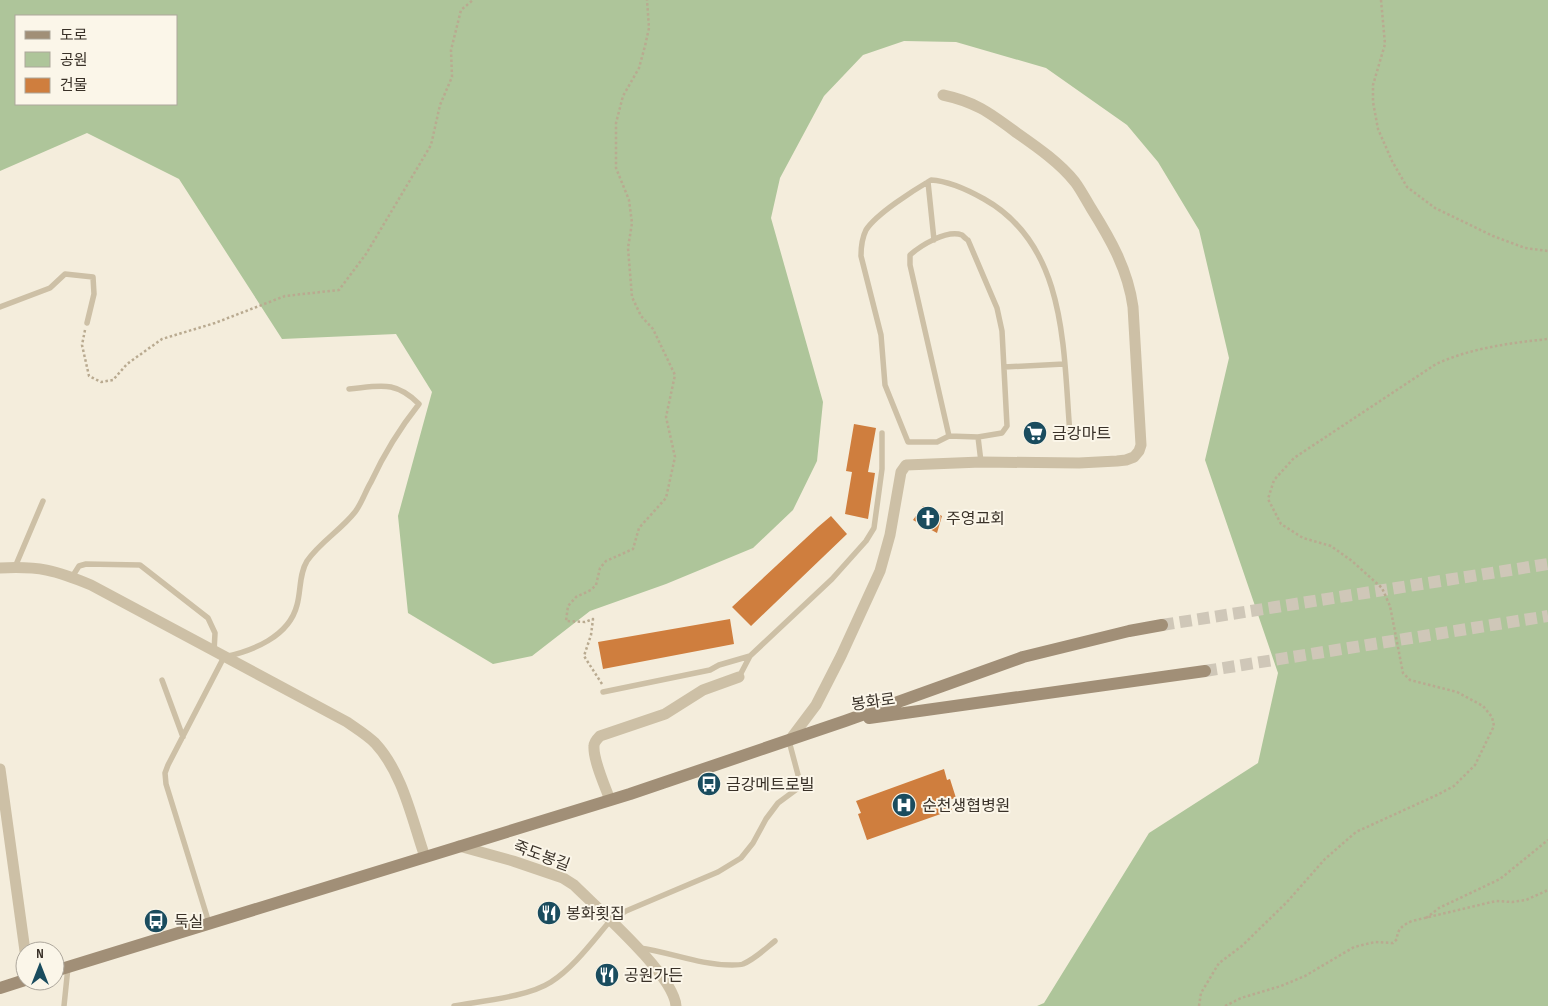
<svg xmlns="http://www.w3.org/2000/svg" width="1548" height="1006" font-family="'Sofia Sans Condensed','Noto Sans KR',sans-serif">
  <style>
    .green { fill: #aec59a; fill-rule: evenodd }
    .building { fill: #cf7e3e }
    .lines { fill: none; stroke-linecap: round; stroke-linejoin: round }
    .secondary-tunnel { stroke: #cfc7b8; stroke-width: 12; stroke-dasharray: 12 6; stroke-linecap: butt }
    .path { stroke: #b9aa90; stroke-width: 2.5; stroke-dasharray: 2.5 2.5; stroke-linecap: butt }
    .lane { stroke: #cdc0a6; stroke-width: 5.5 }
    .street { stroke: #cdc0a6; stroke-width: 11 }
    .secondary { stroke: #a18f77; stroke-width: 12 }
    .labels { text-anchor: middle; stroke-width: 4; stroke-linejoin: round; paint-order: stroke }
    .poi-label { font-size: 16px; fill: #393128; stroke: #fbf6e9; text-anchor: start }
    .street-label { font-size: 16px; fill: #393128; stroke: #fbf6e9 }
  </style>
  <rect width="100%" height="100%" fill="#f4eddc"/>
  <path class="green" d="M0 0H1548V1006H1037L1044 1003 1149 833 1258 763 1278 673 1205 460 1229 358 1199 230 1158 162 1127 125 1046 68 956 42 904 41 863 55 824 96 780 178 771 218 823 402 817 461 793 510 753 548 666 584 590 611 532 656 493 664 408 613 398 516 432 392 396 334 282 339 179 179 87 133 0 171ZM16 16H176V104H16Z"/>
  <path class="building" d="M854 424 876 428 868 472 875 473 868 519 845 514 852 472 846 471Z
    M923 506 942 516 937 533 913 520Z
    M831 516 847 534 751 626 732 607 818 527Z
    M730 619 734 644 603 669 598 642Z
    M944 769 947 780 950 779 956 798 948 800 952 810 867 840 858 814 861 813 856 801Z"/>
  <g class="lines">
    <path class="secondary-tunnel" d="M1162 625 1548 564
      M1205 671 1548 616"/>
    <path class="path" d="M1381 0 1385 44 1373 85V102L1378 129 1392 161 1407 187 1435 208 1493 236 1525 248 1548 251
      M85 330 82 345 89 376 101 382 113 380 127 364 162 339 215 323 285 296 339 290 366 254 431 145 440 105 452 77 451 50 461 10 473 0
      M602 684 584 656 591 635 593 619 585 622 566 621 568 606 576 597 591 590 596 585 600 568 606 561 633 549 639 528 666 498 675 457 666 417 675 375 653 329 641 316 632 297 628 248 632 223 629 200 616 168V123L623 96 639 68 645 46 649 28 647 0
      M1426 918 1439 908 1500 879 1548 840
      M1199 1006 1201 993 1219 963 1243 945 1287 902 1325 859 1356 832 1437 795 1454 786 1475 765 1494 726 1492 717 1483 706 1457 692 1410 680 1403 673 1390 606 1382 588 1352 561 1331 546 1303 538 1281 524 1268 499 1274 480 1294 458 1436 364C1471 348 1510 343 1548 339
      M1225 1006 1241 998 1281 986 1305 976 1354 947 1375 942 1393 943 1397 939C1397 929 1403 925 1412 921L1496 901 1512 902 1526 900 1548 890"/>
    <path class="lane" d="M928 182 934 240
      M0 307 50 288 65 274 93 277 94 294 87 323
      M1004 367 1064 364
      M949 436 910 265V255C920 246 947 229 962 235 963 236 967 240 968 240L997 308 1002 331 1007 426 1002 433 978 437
      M981 462 978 437 949 436 937 442H908L885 385 881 335 861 256C861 247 862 238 866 230 876 214 914 190 931 180 950 181 968 190 984 199 1068 246 1063 351 1070 434
      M15 567 43 501
      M72 577 79 566 86 564 140 565 208 618 215 633 214 652
      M739 677 750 656 832 579 866 541 874 528 882 469V433
      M162 680 183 737
      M603 692 710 670 719 665 750 656
      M209 923 166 784 165 773 168 765 224 657C252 651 289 637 297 605 301 591 299 574 307 561 320 542 341 530 355 512 362 503 365 492 371 482 384 454 400 428 419 404 395 380 380 386 349 389
      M639 948C671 952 698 965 732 965 735 965 740 965 743 964 755 959 765 949 775 941
      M64 1006 68 967
      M454 1006C481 1001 528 997 551 982 574 967 592 942 610 921L626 911 718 872 741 858 753 843 766 819 778 803 801 786 789 741"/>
    <path class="street" d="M0 568C39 566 55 570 91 585L347 722C357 729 367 735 375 743 403 773 412 820 425 857
      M789 741 816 705 841 656 880 571 890 535 901 472 906 465 981 462 1079 463 1117 461 1126 460 1134 457 1139 451 1141 445 1133 307C1128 270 1111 240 1091 208 1086 200 1081 190 1075 182 1060 163 1037 147 1017 133 990 113 976 102 943 95
      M0 769 25 951
      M610 800C605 786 593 760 594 746 594 742 597 739 600 736L665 714 703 690 739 677
      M459 846 513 861 563 878 574 885C598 909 674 975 676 1006"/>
    <path class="secondary" d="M869 718 1205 671
      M55 971 630 794 845 721 1023 657 1129 631 1162 625
      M0 988 25 980"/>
  </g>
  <defs>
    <g id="supermarket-disc" transform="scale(1.25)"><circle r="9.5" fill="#1a4c5e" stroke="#fbf6e9"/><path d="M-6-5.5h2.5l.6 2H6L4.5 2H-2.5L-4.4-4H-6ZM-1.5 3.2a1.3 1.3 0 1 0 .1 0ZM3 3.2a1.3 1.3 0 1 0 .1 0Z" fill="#fff"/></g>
    <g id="church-disc" transform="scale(1.25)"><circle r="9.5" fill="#1a4c5e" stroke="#fbf6e9"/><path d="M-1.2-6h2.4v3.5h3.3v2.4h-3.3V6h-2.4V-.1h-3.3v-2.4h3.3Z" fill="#fff"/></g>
    <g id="bus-disc" transform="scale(1.25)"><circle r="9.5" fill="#1a4c5e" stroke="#fbf6e9"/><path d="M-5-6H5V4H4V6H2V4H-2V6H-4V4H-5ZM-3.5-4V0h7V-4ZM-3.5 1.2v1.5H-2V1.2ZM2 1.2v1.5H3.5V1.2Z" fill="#fff"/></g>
    <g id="hospital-disc" transform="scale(1.25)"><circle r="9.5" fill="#1a4c5e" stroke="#fbf6e9"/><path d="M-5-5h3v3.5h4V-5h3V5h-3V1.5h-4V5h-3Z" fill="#fff"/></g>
    <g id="restaurant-disc" transform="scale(1.25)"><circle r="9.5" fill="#1a4c5e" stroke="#fbf6e9"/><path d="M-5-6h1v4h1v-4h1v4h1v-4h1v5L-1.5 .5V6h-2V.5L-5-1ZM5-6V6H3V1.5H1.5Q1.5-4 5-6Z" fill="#fff"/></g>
  </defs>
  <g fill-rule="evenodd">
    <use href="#supermarket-disc" x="1035" y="433"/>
    <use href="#church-disc" x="928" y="518"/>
    <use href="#bus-disc" x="709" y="784"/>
    <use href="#hospital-disc" x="904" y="805"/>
    <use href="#restaurant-disc" x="549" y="913"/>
    <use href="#bus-disc" x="156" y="921"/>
    <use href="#restaurant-disc" x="607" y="975"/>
  </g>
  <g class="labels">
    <g class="poi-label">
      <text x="1052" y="439">금강마트</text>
      <text x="946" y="524">주영교회</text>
      <text x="726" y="790">금강메트로빌</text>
      <text x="922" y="811">순천생협병원</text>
      <text x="566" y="919">봉화횟집</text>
      <text x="174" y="927">둑실</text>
      <text x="624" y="981">공원가든</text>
    </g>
    <g class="street-label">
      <text transform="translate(873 701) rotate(-8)" y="6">봉화로</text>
      <text transform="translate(542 855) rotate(20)" y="6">죽도봉길</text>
    </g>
  </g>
  <rect x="15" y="15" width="162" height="90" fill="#fbf6e9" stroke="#ada79c"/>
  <rect x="25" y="31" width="25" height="8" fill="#a18f77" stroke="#ada79c"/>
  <text x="60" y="40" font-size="15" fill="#393128">도로</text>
  <rect x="25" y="52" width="25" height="15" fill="#aec59a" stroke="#ada79c"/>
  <text x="60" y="65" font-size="15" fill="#393128">공원</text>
  <rect x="25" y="78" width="25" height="15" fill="#cf7e3e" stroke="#ada79c"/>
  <text x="60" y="90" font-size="15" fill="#393128">건물</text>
  <g transform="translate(40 966)"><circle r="24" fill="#fbf6e9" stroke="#ada79c"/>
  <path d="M0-4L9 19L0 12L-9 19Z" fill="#1a4c5e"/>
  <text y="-8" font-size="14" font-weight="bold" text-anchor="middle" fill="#393128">N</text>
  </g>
</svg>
